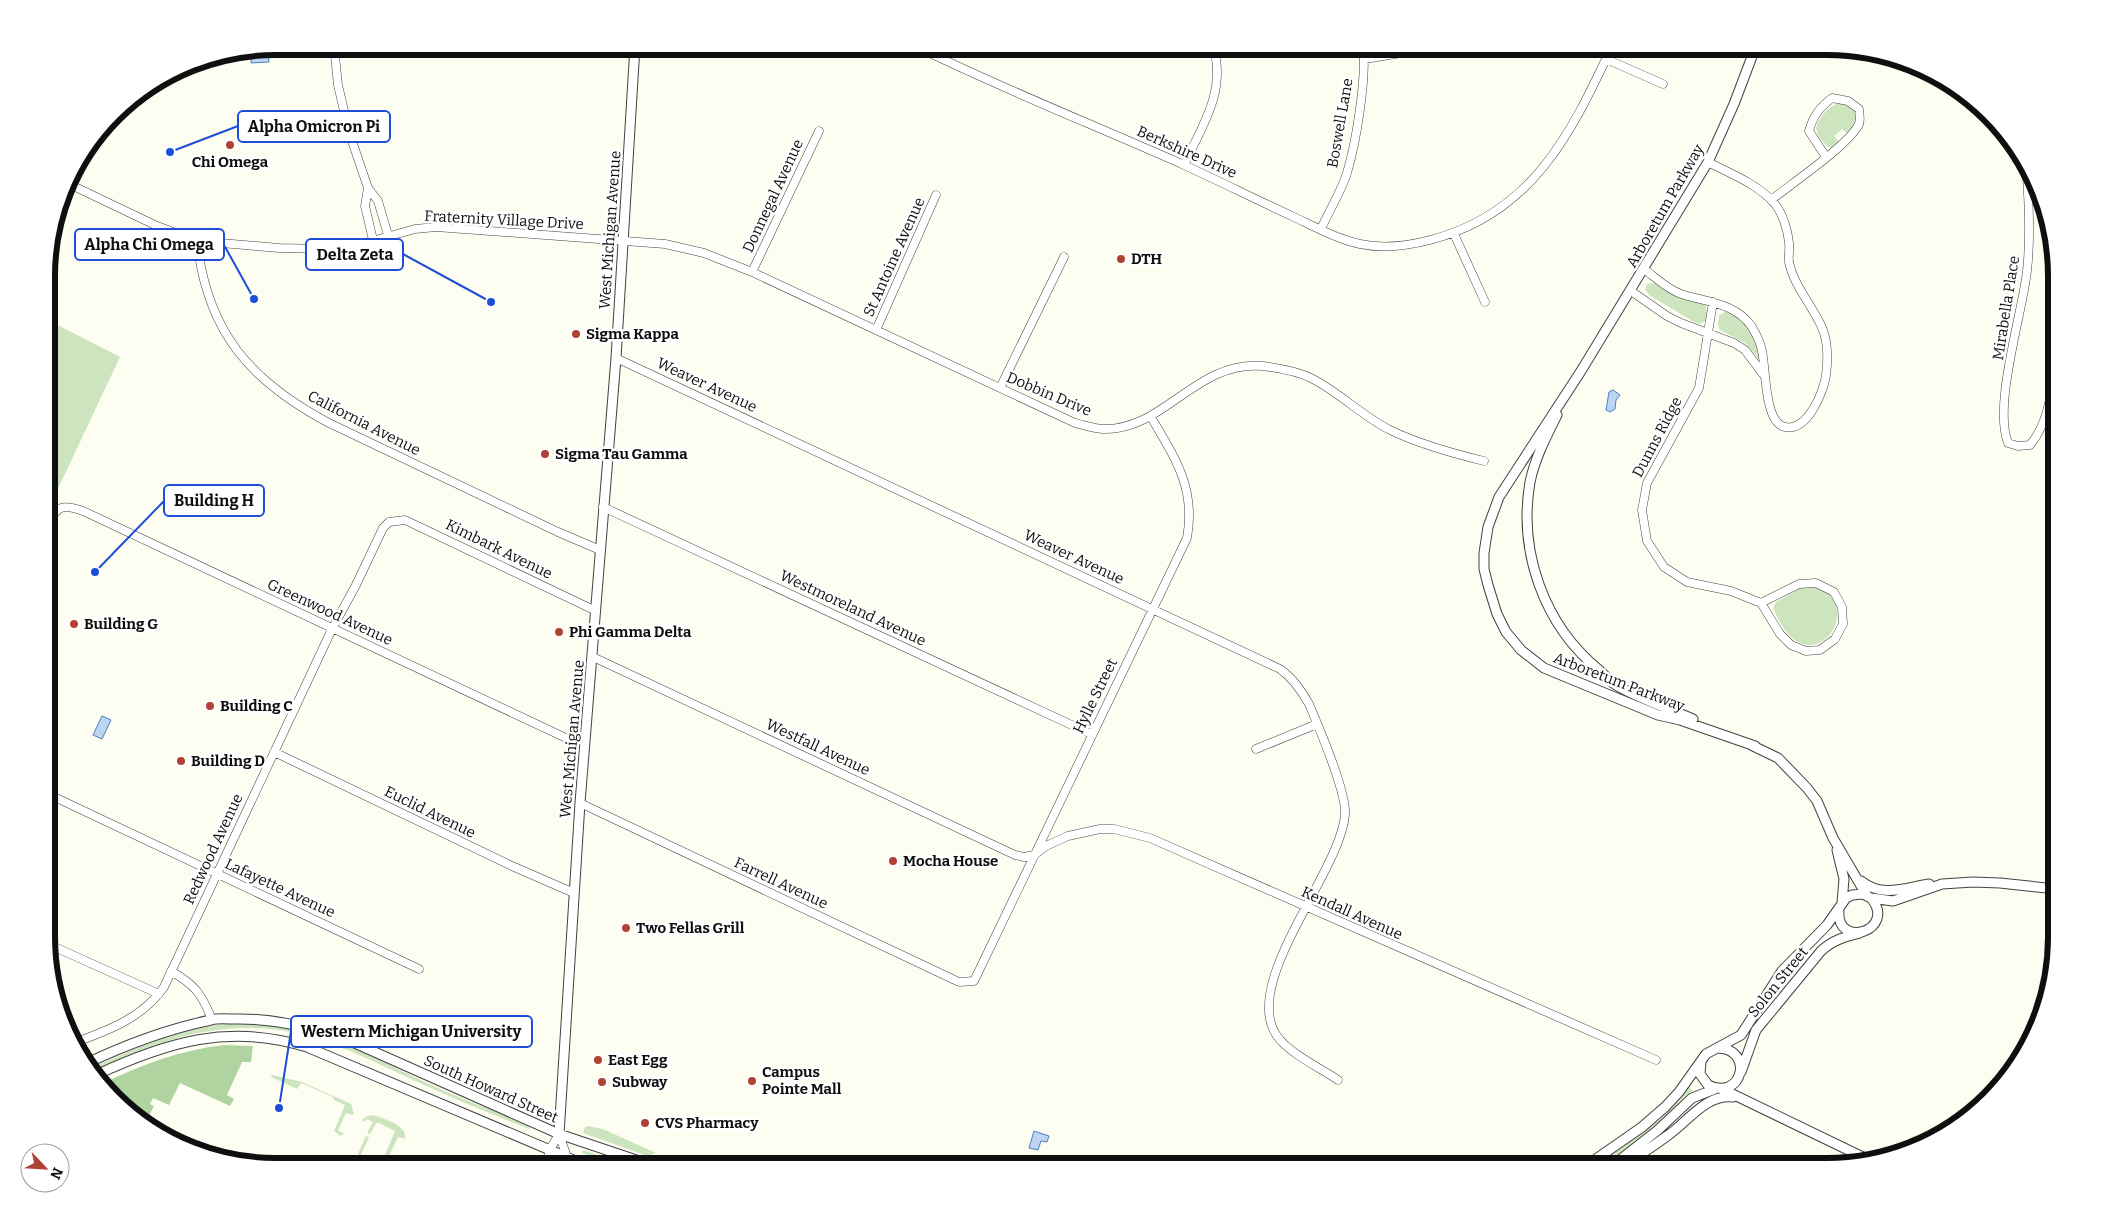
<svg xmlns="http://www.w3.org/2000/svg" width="2103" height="1213" font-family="Bitter,serif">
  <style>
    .green { fill: #cde5be }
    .forest { fill: #afd49f }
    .water { fill: #bcd5f0; stroke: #4a7fbf }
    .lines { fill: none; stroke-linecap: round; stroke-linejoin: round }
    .minor-casing { stroke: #424242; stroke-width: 9 }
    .tertiary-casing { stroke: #424242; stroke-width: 11 }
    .minor { stroke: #fff; stroke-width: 8 }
    .tertiary { stroke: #fff; stroke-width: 9 }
    .poi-dot { fill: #b04135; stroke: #fff; stroke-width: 2 }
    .labels { text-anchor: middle; stroke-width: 5; stroke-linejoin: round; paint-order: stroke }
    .street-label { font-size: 15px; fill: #0f0f0f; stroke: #fff }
    .poi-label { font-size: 15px; font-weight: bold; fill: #0f0f0f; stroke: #fff; text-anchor: start }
    .rim { fill: none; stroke: #0f0f0f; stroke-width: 6 }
    .leader { fill: none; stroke: #1d4ed8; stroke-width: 2 }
    .callout-dot { fill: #1d4ed8; stroke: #fff; stroke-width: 2 }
    .callout { fill: #fff; stroke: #1d4ed8; stroke-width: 2 }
    .callout-label { font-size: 16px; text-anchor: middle; font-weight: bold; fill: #0f0f0f }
  </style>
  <rect width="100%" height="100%" fill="#fefdf2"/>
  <path class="green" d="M1839 103C1862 105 1858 120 1848 134L1842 129 1834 136 1839 142 1833 147 1829 148 1819 137 1816 128C1819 117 1829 106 1839 103Z
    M1654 283 1673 294 1705 304 1707 313 1705 321 1700 324 1694 322 1649 295 1645 289 1647 284Z
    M1727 311C1748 320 1756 339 1760 360L1745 343 1720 330 1718 324 1719 315Z
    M48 320 120 357 48 510Z
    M1803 587C1866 585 1831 671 1791 637 1783 630 1777 617 1773 608L1776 602Z
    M232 1023C311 1022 359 1051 427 1083 461 1099 496 1112 530 1125L529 1129C494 1115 459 1101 424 1085 347 1050 293 1016 204 1032 166 1038 128 1057 93 1073L89 1069C135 1048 181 1028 232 1023Z
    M272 1075 302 1082 351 1104 354 1114 352 1115 346 1113 338 1130 344 1134 340 1136 334 1131 345 1105 334 1100 333 1097 301 1083 297 1089 271 1077Z
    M1689 1087 1693 1091 1686 1095 1649 1133 1604 1166H1596L1663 1117Z
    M373 1115C384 1119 408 1125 405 1139L398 1137 384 1167H380L395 1131 377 1122 370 1134 367 1133 373 1122 367 1119 365 1122 362 1120 367 1116Z
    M588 1126 603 1129 656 1153 647 1156 583 1133 585 1127Z
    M157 1131 218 1159 161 1136Z
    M366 1136 369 1137 357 1164 352 1167Z
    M583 1150 631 1166 633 1167H614L582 1153Z
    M273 1157 287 1164 286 1167 269 1166Z"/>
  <path class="forest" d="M224 1045 253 1046 251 1062H242L227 1095 234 1099 230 1106 180 1083 169 1105 153 1098 150 1104 154 1106 146 1122 104 1083C143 1064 181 1050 224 1045Z"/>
  <path class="water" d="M268 53 269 62 251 63V54Z
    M1613 390 1620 395 1616 400 1615 409 1610 412 1606 410 1609 392Z
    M102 716 111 720 102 739 93 735Z
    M1034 1131 1049 1136 1047 1142 1041 1141 1038 1150 1029 1148Z"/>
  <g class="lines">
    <g class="minor-casing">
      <path id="minor" d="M334 46 338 85 349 132 368 188 378 201 388 235
        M915 46C1003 89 1094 125 1184 165 1221 182 1257 200 1294 217 1315 227 1337 239 1360 244 1384 249 1407 246 1430 240 1532 214 1571 134 1612 46
        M1365 59 1413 51 1431 46
        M1606 59 1663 84
        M1184 165C1202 126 1227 91 1213 46
        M2026 165C2029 200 2031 235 2027 271 2022 315 1993 405 2008 443L2018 446 2030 445C2055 415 2053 370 2056 333
        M67 183 157 226 197 241 279 248 324 249 361 244 415 229 436 227 665 244 704 253 752 272 1075 423C1084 425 1094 429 1104 429 1165 430 1196 360 1263 366 1278 368 1297 371 1311 378 1339 392 1362 416 1390 430 1417 443 1455 454 1484 461
        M368 188 365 206 373 240
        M1771 200C1791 184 1849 145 1859 124 1861 119 1859 114 1859 109L1848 101 1832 98C1820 107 1813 116 1809 131L1826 157
        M1321 229C1329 211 1341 192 1347 173 1356 143 1367 77 1363 46
        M1454 234 1485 302
        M197 241C207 332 250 381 329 423L558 532 600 550
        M1644 269C1656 278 1667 289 1681 294 1706 302 1736 303 1752 327 1756 334 1761 343 1762 351 1766 368 1764 423 1785 427 1807 432 1824 392 1826 375 1828 360 1828 344 1823 330 1814 307 1794 287 1789 262 1788 256 1790 249 1789 243 1788 231 1783 214 1775 204 1758 184 1731 174 1708 162
        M752 272 819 131
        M1631 291 1667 316 1681 323 1734 343 1745 350 1763 374
        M1713 302 1699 388 1647 483 1642 510 1647 541 1664 567 1687 582 1731 591 1761 603 1780 634 1791 645 1806 651 1820 650 1835 639 1843 624 1842 607 1834 592 1816 583 1799 584 1761 603
        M876 330 936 195
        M616 358 1280 669C1293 678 1301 690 1309 704 1319 728 1347 792 1345 815 1340 873 1240 983 1277 1036 1289 1053 1320 1068 1338 1080
        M1000 388 1064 257
        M603 507 1091 734
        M48 524C58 505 63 504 83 511L566 738 585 741
        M593 657 1015 855 1024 857 1034 855 1046 846 1068 836 1100 829H1114L1150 838 1656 1060
        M1256 749 1317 724
        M274 752 512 866 574 893
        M48 794 419 969
        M580 803 959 982 974 981 1187 538C1196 488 1175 458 1151 417
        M48 944 159 994
        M171 971C195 985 202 994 212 1020
        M76 1042C110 1030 143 1017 164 987L332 629 356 585 383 528 389 522 405 520 596 611
        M559 1134 567 1157 566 1167
        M549 1167V1151L559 1134"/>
    </g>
    <g class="tertiary-casing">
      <path id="tertiary" d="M1557 415C1546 437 1535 458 1530 482 1518 552 1544 625 1599 670 1604 675 1610 681 1616 685 1640 699 1668 708 1693 719
        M1751 745 1778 758 1807 788 1817 801 1833 838 1867 896
        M1755 746 1680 720 1658 715 1544 668 1521 650 1506 632 1497 614 1488 585 1484 569V553L1488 527 1499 497 1581 371 1708 162 1734 104 1756 46
        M1837 850 1844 879 1842 903
        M1861 881C1882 898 1905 888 1929 884
        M1839 909C1835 951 1898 930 1871 898
        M1701 1062 1700 1074 1708 1085C1743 1102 1755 1048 1717 1048
        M85 1064C125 1045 167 1029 211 1020 218 1018 227 1019 234 1019 275 1018 312 1027 350 1041L559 1134 657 1167
        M1741 1072 1756 1030 1821 951C1833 940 1844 937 1860 933
        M96 1075C167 1042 229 1023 307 1047L590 1167
        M1722 1089 1871 1161
        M559 1134 580 803 616 358 635 46
        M1586 1166 1642 1127 1665 1107 1679 1092 1706 1054 1741 1035 1782 971 1827 925 1846 898 1852 895 1863 894 1871 898 1893 901 1942 884 1973 882 2000 883 2056 889
        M1612 1166 1658 1130 1692 1098 1715 1089
        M1621 1166C1637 1157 1652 1147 1667 1136 1688 1122 1705 1094 1733 1097"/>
    </g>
    <use href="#minor" class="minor"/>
    <use href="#tertiary" class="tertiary"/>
  </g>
  <g class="poi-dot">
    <circle cx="230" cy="145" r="5"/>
    <circle cx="1121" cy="259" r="5"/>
    <circle cx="576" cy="334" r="5"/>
    <circle cx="545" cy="454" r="5"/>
    <circle cx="74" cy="624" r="5"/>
    <circle cx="559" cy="632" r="5"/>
    <circle cx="210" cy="706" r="5"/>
    <circle cx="181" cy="761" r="5"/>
    <circle cx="893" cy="861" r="5"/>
    <circle cx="626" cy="928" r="5"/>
    <circle cx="598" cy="1060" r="5"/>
    <circle cx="752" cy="1081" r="5"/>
    <circle cx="602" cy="1082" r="5"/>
    <circle cx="645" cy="1123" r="5"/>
  </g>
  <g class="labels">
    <g class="street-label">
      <text transform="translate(1340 123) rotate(-80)" y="5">Boswell Lane</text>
      <text transform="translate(1187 152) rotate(24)" y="5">Berkshire Drive</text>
      <text transform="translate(773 196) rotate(-65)" y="5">Donnegal Avenue</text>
      <text transform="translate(1665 206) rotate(-60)" y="5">Arboretum Parkway</text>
      <text transform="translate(504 220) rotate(3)" y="5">Fraternity Village Drive</text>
      <text transform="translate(610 230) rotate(-86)" y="5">West Michigan Avenue</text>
      <text transform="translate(894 257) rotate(-66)" y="5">St Antoine Avenue</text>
      <text transform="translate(2006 308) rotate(-81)" y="5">Mirabella Place</text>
      <text transform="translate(707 385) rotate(25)" y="5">Weaver Avenue</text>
      <text transform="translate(1049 394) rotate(23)" y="5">Dobbin Drive</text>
      <text transform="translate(364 423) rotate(27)" y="5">California Avenue</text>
      <text transform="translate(1657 437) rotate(-62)" y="5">Dunns Ridge</text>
      <text transform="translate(499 549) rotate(26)" y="5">Kimbark Avenue</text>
      <text transform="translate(1074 557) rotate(25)" y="5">Weaver Avenue</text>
      <text transform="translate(853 608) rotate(25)" y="5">Westmoreland Avenue</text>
      <text transform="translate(330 612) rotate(25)" y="5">Greenwood Avenue</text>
      <text transform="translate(1619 682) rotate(21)" y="5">Arboretum Parkway</text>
      <text transform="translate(1095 696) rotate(-64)" y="5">Hylle Street</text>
      <text transform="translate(572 739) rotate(-85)" y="5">West Michigan Avenue</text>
      <text transform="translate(818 747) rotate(25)" y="5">Westfall Avenue</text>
      <text transform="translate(430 812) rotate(26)" y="5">Euclid Avenue</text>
      <text transform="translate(213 849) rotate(-65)" y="5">Redwood Avenue</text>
      <text transform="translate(781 883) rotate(25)" y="5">Farrell Avenue</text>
      <text transform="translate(280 888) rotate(25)" y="5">Lafayette Avenue</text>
      <text transform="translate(1352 913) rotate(24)" y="5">Kendall Avenue</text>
      <text transform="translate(1778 982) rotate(-51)" y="5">Solon Street</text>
      <text transform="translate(491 1089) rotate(24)" y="5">South Howard Street</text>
    </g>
    <g class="poi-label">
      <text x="230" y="167" text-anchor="middle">Chi Omega</text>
      <text x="1131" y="264">DTH</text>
      <text x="586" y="339">Sigma Kappa</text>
      <text x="555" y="459">Sigma Tau Gamma</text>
      <text x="84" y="629">Building G</text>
      <text x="569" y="637">Phi Gamma Delta</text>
      <text x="220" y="711">Building C</text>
      <text x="191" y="766">Building D</text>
      <text x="903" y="866">Mocha House</text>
      <text x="636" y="933">Two Fellas Grill</text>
      <text x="608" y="1065">East Egg</text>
      <text x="762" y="1077">Campus<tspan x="762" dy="17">Pointe Mall</tspan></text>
      <text x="612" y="1087">Subway</text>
      <text x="655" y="1128">CVS Pharmacy</text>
    </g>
  </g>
  <path d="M0 0H2103V1213H0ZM276 55H1827A221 221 0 0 1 2048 276V937A221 221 0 0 1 1827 1158H276A221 221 0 0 1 55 937V276A221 221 0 0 1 276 55Z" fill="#fff" fill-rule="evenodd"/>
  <path class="rim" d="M276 55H1827A221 221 0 0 1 2048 276V937A221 221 0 0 1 1827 1158H276A221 221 0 0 1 55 937V276A221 221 0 0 1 276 55Z"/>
  <path class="leader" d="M170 152L238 126M254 299L224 245M491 302L403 254M95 572L164 501M279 1108L291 1031"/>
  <g class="callout-dot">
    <circle cx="170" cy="152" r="5"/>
    <circle cx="254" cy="299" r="5"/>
    <circle cx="491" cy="302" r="5"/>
    <circle cx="95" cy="572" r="5"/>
    <circle cx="279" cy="1108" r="5"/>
  </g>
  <g class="callout">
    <rect x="238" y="111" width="152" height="31" rx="5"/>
    <rect x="75" y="229" width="149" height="31" rx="5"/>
    <rect x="306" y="239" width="97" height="31" rx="5"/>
    <rect x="164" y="485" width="100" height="31" rx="5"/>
    <rect x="291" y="1016" width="241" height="31" rx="5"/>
  </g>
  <g class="callout-label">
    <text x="314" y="132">Alpha Omicron Pi</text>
    <text x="149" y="250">Alpha Chi Omega</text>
    <text x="355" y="260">Delta Zeta</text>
    <text x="214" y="506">Building H</text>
    <text x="411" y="1037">Western Michigan University</text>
  </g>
  <g transform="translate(45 1168) rotate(115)"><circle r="24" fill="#ffffff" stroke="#9f9f9f"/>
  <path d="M0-4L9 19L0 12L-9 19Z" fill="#b04135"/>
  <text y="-8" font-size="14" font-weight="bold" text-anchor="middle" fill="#0f0f0f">N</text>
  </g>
</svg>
